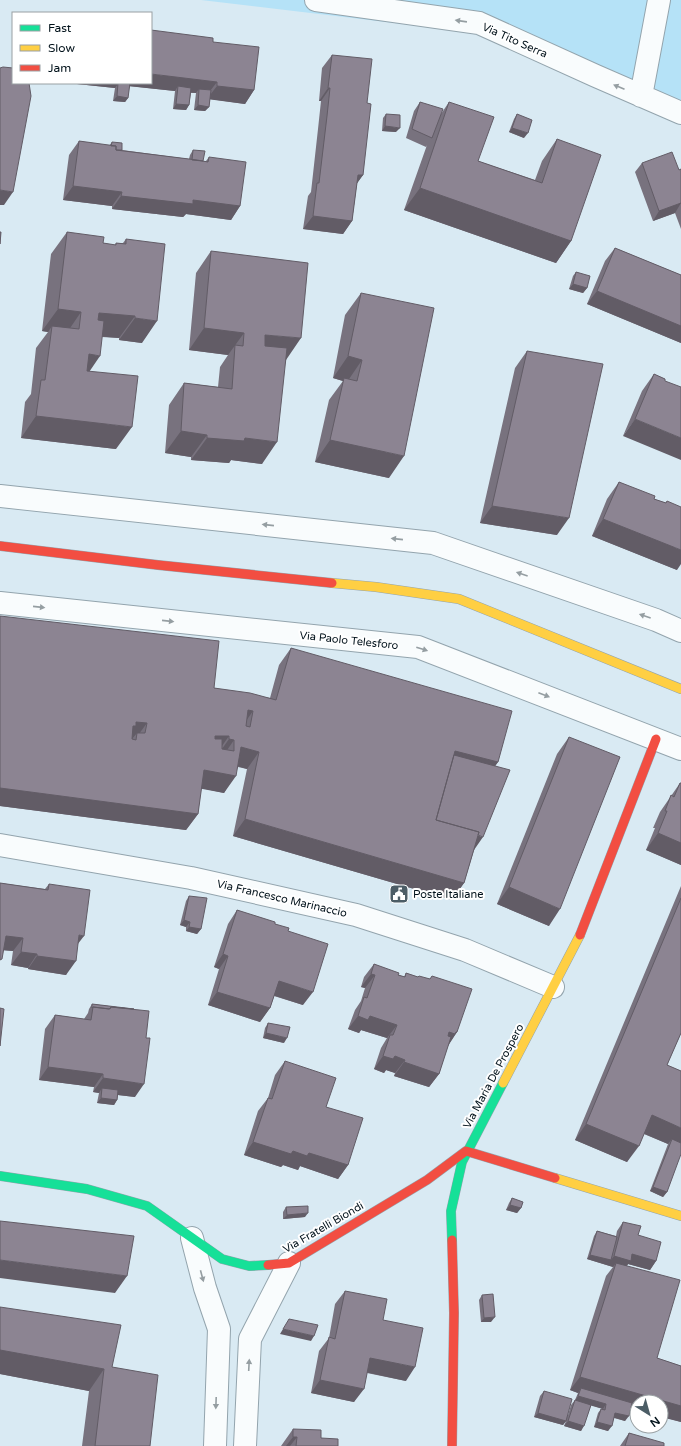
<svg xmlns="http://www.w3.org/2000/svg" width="681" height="1446" font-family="'Varela Round',sans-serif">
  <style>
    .green { fill: #b5e2f7 }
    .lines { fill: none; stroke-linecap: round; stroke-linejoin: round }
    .street-casing { stroke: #93a4ad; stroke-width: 24 }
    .fast-casing { stroke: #93a4ad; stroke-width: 10 }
    .slow-casing { stroke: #93a4ad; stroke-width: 10 }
    .jam-casing { stroke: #93a4ad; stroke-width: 10 }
    .street { stroke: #f9fcfd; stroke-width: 22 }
    .fast { stroke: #16e098; stroke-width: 9 }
    .slow { stroke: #ffcf43; stroke-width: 9 }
    .jam { stroke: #f24e42; stroke-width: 9 }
    .wall { fill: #78727e }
    .shaded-wall { fill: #625c66 }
    .building { fill: #8c8492; stroke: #625c66; fill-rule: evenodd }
    .oneway { fill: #959ea2 }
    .labels { text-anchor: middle; stroke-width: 4; stroke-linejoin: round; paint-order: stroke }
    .street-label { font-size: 11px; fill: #00111a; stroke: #fff }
    .poi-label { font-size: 11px; fill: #00111a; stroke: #fff; text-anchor: start }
  </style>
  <rect width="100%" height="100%" fill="#d9eaf3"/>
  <path class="green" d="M201 0H651L637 77 629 89 482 21 453 30Z
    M666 0H681V108L648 94Z"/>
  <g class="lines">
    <g class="street-casing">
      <path id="street" d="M316 0 479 23 596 76 681 113
        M641 96 659 0
        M0 496 433 543 656 620 681 631
        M0 603 418 647 681 749
        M0 845 191 878 356 915 465 950 553 987
        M192 1238 205 1288 219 1329 215 1446
        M245 1446 250 1339 289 1263"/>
    </g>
    <g class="fast-casing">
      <path id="fast" d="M0 1176 87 1189 147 1206 222 1259 249 1266 268 1265
        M452 1240 451 1211 462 1162 503 1083"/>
    </g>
    <g class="slow-casing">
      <path id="slow" d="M332 583 376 587 459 599 681 689
        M503 1083 580 935
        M555 1178 681 1216"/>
    </g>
    <g class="jam-casing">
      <path id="jam" d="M0 546 158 565 332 583
        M580 935 656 739
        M452 1240 454 1313 452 1446
        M268 1265 289 1263 427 1180 466 1151 555 1178"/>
    </g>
    <use href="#street" class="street"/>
    <use href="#fast" class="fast"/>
    <use href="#slow" class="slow"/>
    <use href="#jam" class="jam"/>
  </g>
  <path class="wall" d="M213 42 254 90 245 104 210 99 209 107 205 111 194 110 196 93H191L189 105 186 110 173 109 175 91 129 86 128 98 125 102 113 101 115 88 77 84V83H151Z
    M332 55 367 103 363 175 357 183 352 221 343 234 303 229 308 196 311 192 318 129 321 101H319L322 68Z
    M420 102 441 114 449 102 478 161 535 180 542 161 557 139 571 241 556 263 404 210 427 145 426 147 406 138 414 111Z
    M386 114 396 132 382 131 383 118Z
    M517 114 524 138 509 132 514 119Z
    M79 141 109 146 112 142 122 150 189 159 190 155 193 150 203 161H206L209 157 240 206 231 220 186 214 183 217 112 209V206L63 200 69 155Z
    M642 163 679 170 681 169V229L675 213 653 221 635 172Z
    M67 232 103 243 115 245 116 243H123L126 239 142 343 119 340V338L102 337 89 371 116 449 21 438 25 402 31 394 36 348 48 332 42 331 51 254Z
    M615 248 681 275V343L587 304 605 261Z
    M211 251 286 360 262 464 231 460 229 463 191 460V457L165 453 169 405 184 383 218 387 220 367 228 355 189 350 196 273Z
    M576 272 587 288 583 293 569 289 573 276Z
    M361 293 389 478 315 462 329 400 343 381 333 378 345 315Z
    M527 351 557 535 480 523 515 368Z
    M654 374 665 379 623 436 642 391Z
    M619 482 654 499 666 503 667 501 677 570 592 536 607 499Z
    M0 616 214 688 270 698 279 665 291 648 498 762 495 766 474 850 464 883 452 900 233 836 247 769 238 767 224 793 201 788 198 814 186 830 0 806Z
    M569 737 549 926 497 904 557 754Z
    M680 783 681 865 646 850 655 828H653L660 812Z
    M0 883 45 889 49 884 78 944 66 975 28 969V968L11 965 13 951 3 950Z
    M681 886V1033L667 1065 681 1071 667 1192 663 1197 650 1191 668 1144 644 1134 627 1162 575 1140Z
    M189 896 201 929 197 934 186 931V927L180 925 186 901Z
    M237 910 275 924 288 931 303 1005 274 996 270 1008 260 1022 208 1005 219 969 214 967 228 924Z
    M374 964 404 977 406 973 418 977 430 979 432 976 457 1032 448 1045 439 1074 429 1087 394 1076 395 1073 386 1070 384 1073 374 1069 381 1048 387 1038 361 1030 359 1033 348 1029 355 1010 361 1001 365 988 361 987 364 977Z
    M92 1004 134 1009 135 1097 118 1095 117 1100 114 1105 97 1103 99 1093 93 1092 94 1087 39 1080 45 1029 55 1015 84 1019 88 1013 89 1009Z
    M268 1023 284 1043 263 1038 265 1028Z
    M285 1061 326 1107 348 1165 338 1179 300 1166 298 1170 283 1165 281 1167 244 1155 258 1111 268 1098 275 1075Z
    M512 1198 521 1208 517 1213 506 1210 509 1203Z
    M286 1207 305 1217 283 1219V1212Z
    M623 1222 638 1235 656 1261 650 1270 628 1264 627 1266 657 1358 681 1366V1422L631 1408 625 1421 614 1418 608 1431 594 1427 598 1413 601 1409H603L591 1405 581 1431 564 1426 566 1421 563 1425 534 1417 540 1396 544 1391 568 1415 571 1405 575 1400 578 1393 570 1390 606 1276 613 1267 587 1259 594 1236 597 1231 616 1236 617 1231Z
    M345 1291 383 1320 406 1381 367 1373 354 1402 311 1393 319 1351 329 1338 335 1304Z
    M482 1295 491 1322H481L479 1300Z
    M0 1307 112 1367 150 1446H82L89 1391 0 1374Z
    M293 1429 321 1438 338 1446H281Z
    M629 1433 664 1446H620Z"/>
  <path class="shaded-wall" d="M151 74 217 82 207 95 199 89 196 93 178 91V86L175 91 118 85V84L115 88 77 84V83H151Z
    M217 86 254 90 245 104 207 99Z
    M328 88H330L321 101H319Z
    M117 96 128 98 125 102 113 101Z
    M176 104 189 105 186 110 173 109Z
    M198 105 209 107 205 111 194 110Z
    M385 126 400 128 396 132 382 131Z
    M512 128 528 133 524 138 509 132Z
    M358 175H363L353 189Z
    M73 186 122 192 112 206 63 200Z
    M420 188 571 241 556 263 404 210Z
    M0 190 13 192 4 205H0Z
    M121 196 193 200 240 206 231 220 186 214 183 217 112 209Z
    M681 203 675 213 653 221 659 211Z
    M313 216 352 221 343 234 303 229Z
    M573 284 587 288 583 293 569 289Z
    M597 291 681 326V343L587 304Z
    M58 309 81 312 66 334 52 326 48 332 42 331Z
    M99 313 135 316 119 338 83 335Z
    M135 318 157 321 142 343 119 340Z
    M204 328 244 333 228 355 189 350Z
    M265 335 301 338 286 360 250 357Z
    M89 354 100 356 85 378Z
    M348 356 362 360 347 382 344 378 343 381 333 378Z
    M36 416 132 427 116 449 21 438Z
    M635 419 681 438V460L623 436Z
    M181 431 207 435 191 457 165 453Z
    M207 438H245L277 442 262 464 231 460 229 463 191 460Z
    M330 440 404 456 389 478 315 462Z
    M492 506 569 518 557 535 480 523Z
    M603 519 681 550V564L677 570 592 536Z
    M248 710 253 711 241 728Z
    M136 722 147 723 136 738 137 733 132 739 121 743Z
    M215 736H229L217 753H203Z
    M229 739 234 740 223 756H217Z
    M241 747 259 752 247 769 230 764Z
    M455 751 498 762 486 779 448 769Z
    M204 770 236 776 224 793 192 787Z
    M0 788 198 814 186 830 0 806Z
    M245 819 464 883 452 900 233 836Z
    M433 823 483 837 474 850Z
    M658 833 681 843V865L646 850Z
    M509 887 560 909 549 926 497 904Z
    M184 920 190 922 186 927 180 925Z
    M189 927 201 929 197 934 186 931Z
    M79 935 84 936 74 949Z
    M6 936 23 938 13 951 0 950Z
    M21 952 37 954 28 968 11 965Z
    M223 954 228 956 219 969 214 967Z
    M37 956 76 961 66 975 28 969Z
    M371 974 375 975 365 988 361 987Z
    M279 981 313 992 303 1005 269 994Z
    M217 992 270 1008 260 1022 208 1005Z
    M358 1016H370L397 1025 387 1038 361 1030 359 1033 348 1029Z
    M449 1032H457L448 1046 445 1048Z
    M266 1033 287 1038 284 1043 263 1038Z
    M383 1056H395L405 1060 395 1073 386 1070 384 1073 374 1069Z
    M404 1062 439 1074 429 1087 394 1076Z
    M48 1067 103 1074 94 1087 39 1080Z
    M103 1078 144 1084 135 1097 101 1093 102 1088 99 1093 93 1092Z
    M101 1098 117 1100 114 1105 97 1103Z
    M652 1115 681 1128V1150L672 1139 668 1144 640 1132Z
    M586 1124 639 1146 627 1162 575 1140Z
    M253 1142 293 1151 309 1153 348 1165 338 1179 300 1166 298 1170 283 1165 281 1167 244 1155Z
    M653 1187 667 1192 663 1197 650 1191Z
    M510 1205 521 1208 517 1213 506 1210Z
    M308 1213 305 1217 283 1219 287 1215Z
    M632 1254 656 1261 650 1270 628 1264 624 1270 616 1263 613 1267 587 1259 590 1255 611 1260 614 1256Z
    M0 1260 127 1276 115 1293 0 1278Z
    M495 1317 491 1322H481L484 1318Z
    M283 1329 314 1336 311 1341 280 1334Z
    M0 1350 104 1369 89 1391 0 1374Z
    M370 1358 415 1367 406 1381 360 1371Z
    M580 1377 681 1406V1422L661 1417V1402H637V1410L580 1393 581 1388 578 1393 570 1390Z
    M320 1380 364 1389 354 1402 311 1393Z
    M578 1396 606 1404 603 1409 575 1401Z
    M538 1413 566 1421 563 1425 534 1417Z
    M615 1413 629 1416 625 1421 612 1417Z
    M568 1421 584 1426 581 1431 564 1426Z
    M597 1422 612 1426 608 1431 594 1427Z
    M293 1437H297L290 1446H286Z"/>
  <path class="building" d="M151 30 213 38V42L259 47 254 90 217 86V82L151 74Z
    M332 55 372 59 367 103 371 104 363 175H358L352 221 313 216 317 183H319L327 116 330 88H328Z
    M3 67 13 68V83H29L31 96 13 192 0 190V68Z
    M118 83H130L128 98 117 96Z
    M178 86 191 88 189 105 176 104Z
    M199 89 211 90 209 107 198 105Z
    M420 102 443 109 432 138 412 129Z
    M449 102 494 117 478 161 542 183 557 139 601 155 571 241 420 188Z
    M386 114 400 115V128L385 126Z
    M517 114 532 120 528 133 512 128Z
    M79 141 116 146V150L197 160 208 162 209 157 246 162 240 206 193 200V204L121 196 122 192 73 186Z
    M112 142 122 143V150H116V146H111Z
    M193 150 205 151 203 161 192 160Z
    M672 152 679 170 681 169V203L659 211 642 163Z
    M0 232H1L0 244Z
    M67 232 104 237 103 243 116 245V243L126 244V239L165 244 157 321 135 318V316L99 313 98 320 104 321 100 356 89 354 87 371 138 376 132 427 36 416 41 380H45L52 326 79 329 81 312 58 309Z
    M615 248 681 275V326L597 291Z
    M211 251 308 263 301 338 265 335V346L287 348 277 442 245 438 244 441 207 438V435L181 431 184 383 232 389 235 345 243 346 244 333 204 328Z
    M576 272 590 276 587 288 573 284Z
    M361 293 434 308 404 456 330 440 344 378 357 381 362 360 348 356Z
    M527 351 603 364 569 518 492 506Z
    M654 374 665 379V381L681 387V438L635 419Z
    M619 482 655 496 654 499 666 503 667 501 681 507V550L603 519Z
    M0 616 219 641 214 688 250 693 276 700 291 648 512 711 498 762 455 751 436 820 479 832 464 883 245 819 259 752 241 747 236 776 204 770 198 814 0 788ZM248 710 253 711 250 727 246 726ZM136 722 147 723 145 733H137L136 740 132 739 133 726H136ZM215 736H229V739L234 740V751L222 749V739H215Z
    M569 737 620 757 560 909 509 887Z
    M454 755 510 770 483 837 478 835 479 832 436 820Z
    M680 783H681V843L658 833 667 811H665L671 795 674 797Z
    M0 883 48 890 49 884 90 890 84 936 79 935 76 961 37 956V954L21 952 23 938 6 936 2 959 0 960Z
    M189 896 207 898 201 929 189 927 190 922 184 920Z
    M681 898V1033L667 1065 681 1071V1128L652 1115 639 1146 586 1124Z
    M237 910 275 922V924L289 928 288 931 328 944 313 992 279 981 270 1008 217 992 228 956 223 954Z
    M374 964 399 973 398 975 405 977 406 973 418 977 419 976 430 979 432 976 472 989 457 1032H456L455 1034 449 1032 448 1036 451 1037 439 1074 404 1062 405 1060 395 1056 393 1059 383 1056 390 1035H393L397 1025 370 1016 368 1020 358 1016 364 997 367 998 375 975 371 974Z
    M92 1004 134 1009 111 1007 109 1009 93 1007 92 1008Z
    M93 1007 110 1009 111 1007 149 1011 146 1038H150L144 1084 103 1078V1074L48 1067 55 1015 91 1020Z
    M0 1008 4 1009 0 1046Z
    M268 1023 290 1027 287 1038 266 1033Z
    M285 1061 336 1078 326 1107 363 1118 348 1165 309 1153 307 1156 293 1151 291 1154 253 1142 268 1098 272 1099Z
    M102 1088 118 1090 117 1100 101 1098Z
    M672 1139 681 1143V1154L667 1192 653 1187Z
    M512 1198 523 1202 521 1208 510 1205Z
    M308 1206V1213L287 1215 286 1207Z
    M0 1221 134 1236 127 1276 0 1260Z
    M623 1222 641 1226 638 1235 661 1242 656 1261 632 1254 631 1261 614 1256Z
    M597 1231 617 1237 611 1260 590 1255Z
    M616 1263 680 1280 657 1358 681 1366V1406L580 1377Z
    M345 1291 387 1299 383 1320 423 1328 415 1367 370 1358 364 1389 320 1380 329 1337 335 1339Z
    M493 1294 495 1317 484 1318 482 1295Z
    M0 1307 121 1325 112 1367 158 1375 150 1446H95L104 1369 0 1350Z
    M289 1319 318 1325 314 1336 283 1329Z
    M581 1388 632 1403 629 1416 615 1413 612 1426 597 1422 601 1409 605 1410 606 1404 578 1396Z
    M544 1391 572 1399 566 1421 538 1413Z
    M575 1400 591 1405 584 1426 568 1421Z
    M293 1429 321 1430V1438L338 1439V1446H296L297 1437H293Z
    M629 1433 664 1443V1446H625Z"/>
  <defs><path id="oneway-solid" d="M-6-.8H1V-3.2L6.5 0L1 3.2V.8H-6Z"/></defs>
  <g class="oneway">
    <use href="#oneway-solid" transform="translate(461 21) rotate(-172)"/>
    <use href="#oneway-solid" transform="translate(619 87) rotate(-157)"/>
    <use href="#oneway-solid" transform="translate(268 525) rotate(-174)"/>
    <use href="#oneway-solid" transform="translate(397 539) rotate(-174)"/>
    <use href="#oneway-solid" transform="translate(522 574) rotate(-161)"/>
    <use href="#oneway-solid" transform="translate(39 607) rotate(6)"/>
    <use href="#oneway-solid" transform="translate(645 616) rotate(-161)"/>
    <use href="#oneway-solid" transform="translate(168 621) rotate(6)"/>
    <use href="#oneway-solid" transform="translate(422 649) rotate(18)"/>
    <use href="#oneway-solid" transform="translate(544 695) rotate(21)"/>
    <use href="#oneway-solid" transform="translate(202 1276) rotate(75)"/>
    <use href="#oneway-solid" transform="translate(249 1365) rotate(-87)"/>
    <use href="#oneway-solid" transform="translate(216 1403) rotate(92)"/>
  </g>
  <defs>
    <g id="civic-square" transform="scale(1)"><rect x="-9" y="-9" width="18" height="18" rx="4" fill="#4c5d66" stroke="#fff"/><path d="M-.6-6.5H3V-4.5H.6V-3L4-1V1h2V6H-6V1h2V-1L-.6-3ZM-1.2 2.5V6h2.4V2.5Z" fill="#fff"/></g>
  </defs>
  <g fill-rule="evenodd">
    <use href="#civic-square" x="399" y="894"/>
  </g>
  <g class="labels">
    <g class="street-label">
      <text transform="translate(515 40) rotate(24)" y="4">Via Tito Serra</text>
      <text transform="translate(349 640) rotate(6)" y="4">Via Paolo Telesforo</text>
      <text transform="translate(282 898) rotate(13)" y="4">Via Francesco Marinaccio</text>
      <text transform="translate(493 1076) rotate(-62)" y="4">Via Maria De Prospero</text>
      <text transform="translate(323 1227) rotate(-30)" y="4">Via Fratelli Biondi</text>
    </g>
    <g class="poi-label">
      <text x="413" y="898">Poste Italiane</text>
    </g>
  </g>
  <rect x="12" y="12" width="140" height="72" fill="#ffffff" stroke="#99a0a3"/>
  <rect x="20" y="25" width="20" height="6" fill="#16e098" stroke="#99a0a3"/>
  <text x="48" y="32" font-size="12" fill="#00111a">Fast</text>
  <rect x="20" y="45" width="20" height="6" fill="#ffcf43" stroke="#99a0a3"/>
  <text x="48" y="52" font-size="12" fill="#00111a">Slow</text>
  <rect x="20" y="65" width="20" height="6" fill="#f24e42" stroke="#99a0a3"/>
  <text x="48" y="72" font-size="12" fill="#00111a">Jam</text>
  <g transform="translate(649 1414) rotate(143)"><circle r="19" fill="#ffffff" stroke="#99a0a3"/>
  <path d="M0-3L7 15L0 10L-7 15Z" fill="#4c5d66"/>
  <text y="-6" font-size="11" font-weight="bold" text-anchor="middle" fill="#00111a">N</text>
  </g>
</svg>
